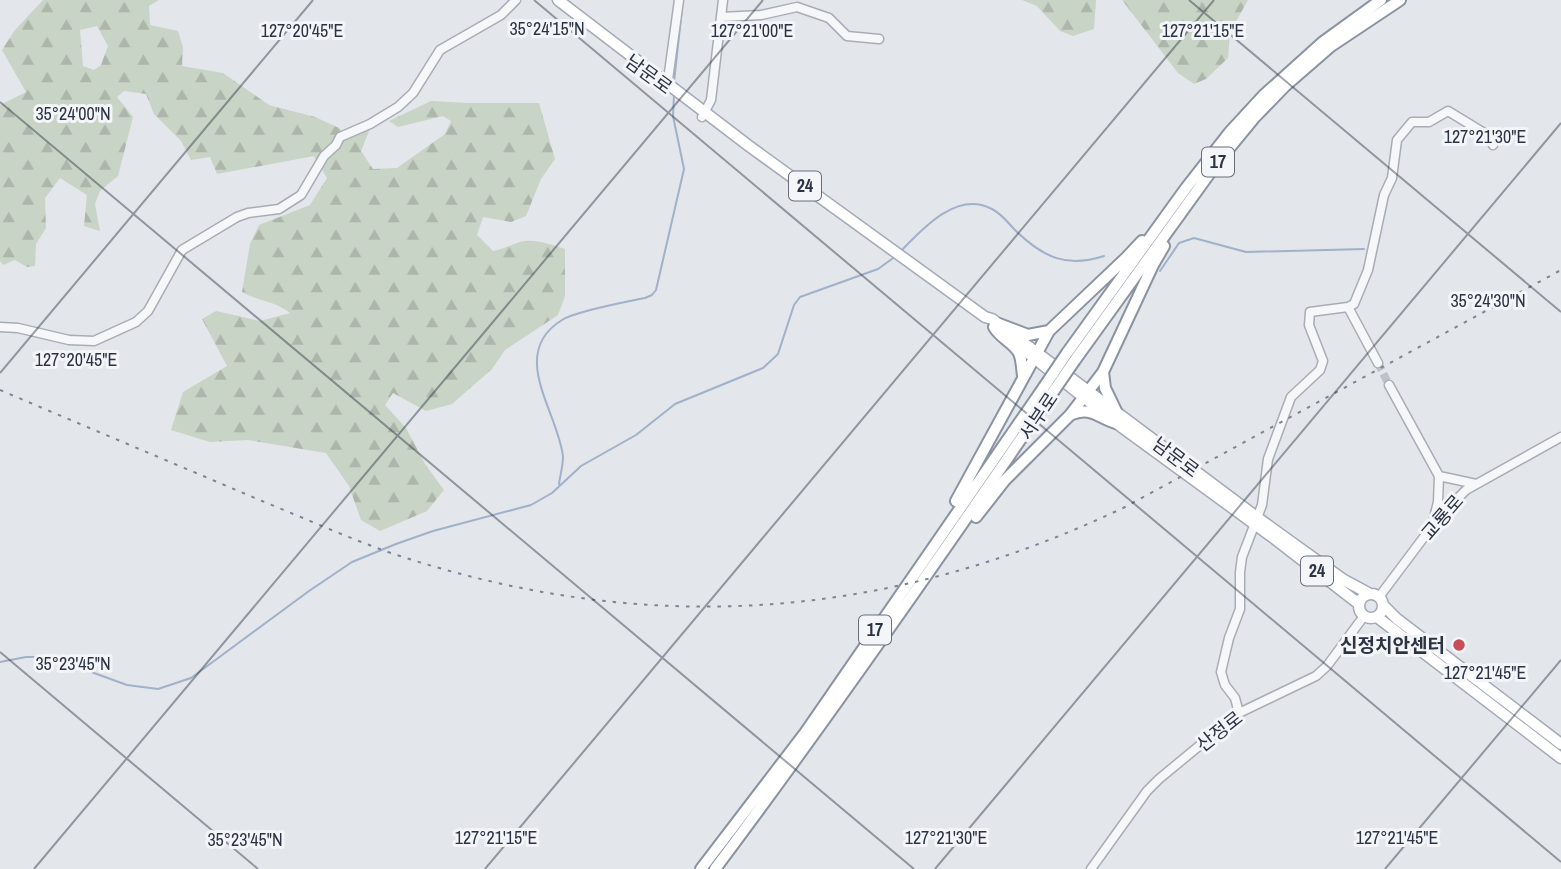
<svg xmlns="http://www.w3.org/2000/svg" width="1561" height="869" font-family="'Archivo Narrow','Noto Sans KR',sans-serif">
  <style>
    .forest { fill: url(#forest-firs); fill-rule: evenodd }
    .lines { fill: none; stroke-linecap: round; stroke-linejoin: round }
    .stream { stroke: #a0b1c9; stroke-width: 2 }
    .minor-tunnel { stroke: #bec2c9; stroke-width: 8; stroke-dasharray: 8 4; stroke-linecap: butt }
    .minor-casing { stroke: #a8adb5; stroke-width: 11 }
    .major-casing { stroke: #a3a9b6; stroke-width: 13 }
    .highway-casing { stroke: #8b92a1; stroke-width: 14 }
    .minor { stroke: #f6f7f9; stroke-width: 8 }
    .major { stroke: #fff; stroke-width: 10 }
    .highway { stroke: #fff; stroke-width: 10 }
    .rail { stroke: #7d8494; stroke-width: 2; stroke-dasharray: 3.5 7; stroke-linecap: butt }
    .highway-bridge-casing { stroke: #8b92a1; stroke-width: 14; stroke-linecap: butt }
    .highway-bridge { stroke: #fff; stroke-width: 10 }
    .ticks { fill: none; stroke: #2c3343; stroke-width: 2; stroke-opacity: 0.45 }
    .poi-dot { fill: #ca4e59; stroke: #f3f5f8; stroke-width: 2.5 }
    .labels { text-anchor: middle; stroke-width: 6; stroke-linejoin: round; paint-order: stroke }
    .shield { fill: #f3f5f8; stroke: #686d79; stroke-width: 2 }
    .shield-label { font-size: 18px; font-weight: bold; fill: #2c3343 }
    .street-label { font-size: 19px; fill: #2c3343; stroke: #f3f5f8 }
    .poi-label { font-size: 19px; font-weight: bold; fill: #2c3343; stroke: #f3f5f8; text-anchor: end }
    .ticks-label { font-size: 18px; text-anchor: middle; fill: #2c3343; stroke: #f3f5f8; stroke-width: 6; stroke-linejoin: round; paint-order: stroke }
  </style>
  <defs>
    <pattern id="forest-firs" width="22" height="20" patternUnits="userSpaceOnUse" patternTransform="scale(1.75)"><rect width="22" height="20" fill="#c8d4c5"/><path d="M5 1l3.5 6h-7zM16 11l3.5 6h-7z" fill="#acb6aa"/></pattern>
  </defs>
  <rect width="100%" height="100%" fill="#e3e6eb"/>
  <path class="forest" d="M43 0H159L149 6 150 25 178 31 183 47 182 66 223 73 269 105 315 117 339 128 347 137 370 129 361 151 373 169 397 168 445 134 451 121 443 116 398 127 389 121 431 101 468 103H539L555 159 541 179 526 216 511 222 483 217 477 235 493 251C503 249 511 245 520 242 533 238 553 245 565 249V296L558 315 505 350 492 369 452 404 426 411 393 393 385 405 406 428 425 464 444 490 427 511 380 531 361 520 349 486 326 453 248 440 210 442 171 430 183 392 227 366 202 319 216 311 260 321 290 313C276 301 257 301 242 292L250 244 259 225 310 205 327 178 314 156 217 174 210 157 191 160 181 141 154 114 146 94 124 91 117 97 133 117 118 176 100 191 95 204 100 231 84 226 87 195 60 178 45 198 46 228 36 244 35 266 27 267 15 260 3 265 0 261V105L26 92 2 50 15 30ZM97 26 108 46 101 65 94 70 83 66 80 30Z
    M1022 0H1096L1094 29 1073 36 1060 31 1037 6Z
    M1122 0H1248L1230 32 1228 58 1206 79 1194 84 1178 73Z"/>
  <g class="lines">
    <path class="stream" d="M674 82 683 0
      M900 252C922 229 957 190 992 209 1002 214 1009 224 1016 231 1044 258 1067 268 1104 256
      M1160 271 1179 243 1194 238 1246 252 1364 249
      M559 484C560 476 563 466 563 457 559 413 507 354 562 320 576 311 626 302 645 298L652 295 656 290 684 169 673 116 674 95
      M0 662 26 657H50L127 685 158 689 191 678 309 591 352 562 396 544 433 531 531 505 552 493 581 466 636 435 675 404 763 368 778 354 794 305 800 297 878 269 896 256"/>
    <path class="minor-tunnel" d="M1378 363 1389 385"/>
    <g class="minor-casing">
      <path id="minor" d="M721 17 761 15 797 7 829 18 847 36 879 39
        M667 87 679 0
        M702 117 711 100 723 0
        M1348 307 1378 363
        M0 327 18 328 69 340 94 341 136 322 148 311 182 250 237 217 248 213 279 209 301 195 324 156 336 145 340 137 370 124 398 107 413 93 440 50 501 15 516 0
        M1389 385 1439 476
        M1433 522 1438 502 1439 476 1476 484
        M1379 597 1439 517 1466 490 1561 437
        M1239 713 1235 698 1225 685 1221 672 1229 638 1240 609V572L1242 557 1262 505 1268 459 1291 397 1320 370 1323 361 1309 325 1310 312 1348 307 1354 304 1368 270 1384 195 1392 178 1397 140 1412 122H1429L1448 111 1489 136 1493 145
        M1091 869 1147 791 1159 779 1239 713 1316 676 1327 666 1364 616"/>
    </g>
    <g class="major-casing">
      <path id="major" d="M558 0 749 146 985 317 992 319 1258 518 1344 580 1370 594
        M1014 342 1116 423 1275 539 1359 604
        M1359 606a12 12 0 1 1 24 0a12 12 0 1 1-24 0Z
        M1383 605 1397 619 1561 744
        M1377 617 1561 758"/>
    </g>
    <g class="highway-casing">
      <path id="highway" d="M999 324 1028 335 1049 331
        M994 327C1000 338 1013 342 1019 353 1022 360 1022 369 1023 376
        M1067 353 1186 188 1229 133 1264 95 1323 42 1381 0
        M1075 360 1217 163 1254 118 1285 86 1331 46 1400 0
        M1103 372 1105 388 1117 413
        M1070 415C1092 406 1096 417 1116 423
        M956 501 1049 331 1126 258 1142 241
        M976 517 1005 480 1070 415 1103 372 1153 265 1164 246
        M701 869 805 733 1044 387
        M715 869C832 713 943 553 1053 392"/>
    </g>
    <use href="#minor" class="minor"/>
    <use href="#major" class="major"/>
    <use href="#highway" class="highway"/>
    <path class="rail" d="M0 390C87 427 175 464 262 501 304 518 346 537 388 552 642 638 884 622 1125 507L1561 270"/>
    <g class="highway-bridge-casing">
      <path id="highway-bridge" d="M1044 387 1067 353
        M1053 392 1075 360"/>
    </g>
    <use href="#highway-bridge" class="highway-bridge"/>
  </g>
  <path class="ticks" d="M534 0 1561 862M1189 0 1561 312M0 102 914 869M0 373 313 0M0 652 258 869M34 869 763 0M485 869 1214 0M935 869 1561 123M1385 869 1561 660"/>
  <circle class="poi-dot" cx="1459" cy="645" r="7"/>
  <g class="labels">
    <g class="shield">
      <rect x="1202" y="147.5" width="32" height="29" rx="5"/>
      <rect x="789" y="171.5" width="32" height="29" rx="5"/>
      <rect x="1301" y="556.5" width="32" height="29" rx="5"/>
      <rect x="859" y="615.5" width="32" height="29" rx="5"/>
    </g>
    <g class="shield-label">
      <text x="1218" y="168">17</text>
      <text x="805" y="192">24</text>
      <text x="1317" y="577">24</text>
      <text x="875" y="636">17</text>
    </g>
    <g class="street-label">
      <text transform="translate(649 74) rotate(36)" y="7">남문로</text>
      <text transform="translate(1038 416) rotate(-56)" y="7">서부로</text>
      <text transform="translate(1176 457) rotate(37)" y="7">남문로</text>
      <text transform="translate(1442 517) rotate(-49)" y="7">교룡로</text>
      <text transform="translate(1219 731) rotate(-38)" y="7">산정로</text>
    </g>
    <g class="poi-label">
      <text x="1445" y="652">신정치안센터</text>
    </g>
  </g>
  <g class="ticks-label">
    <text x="547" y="35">35°24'15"N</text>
    <text x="302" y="37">127°20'45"E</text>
    <text x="752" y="37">127°21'00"E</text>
    <text x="1203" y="37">127°21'15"E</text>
    <text x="73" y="120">35°24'00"N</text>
    <text x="1485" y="143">127°21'30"E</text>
    <text x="1488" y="307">35°24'30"N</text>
    <text x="76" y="366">127°20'45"E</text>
    <text x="73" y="670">35°23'45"N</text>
    <text x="1485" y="679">127°21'45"E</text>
    <text x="496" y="844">127°21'15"E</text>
    <text x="946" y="844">127°21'30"E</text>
    <text x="1397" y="844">127°21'45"E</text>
    <text x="245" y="846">35°23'45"N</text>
  </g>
</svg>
